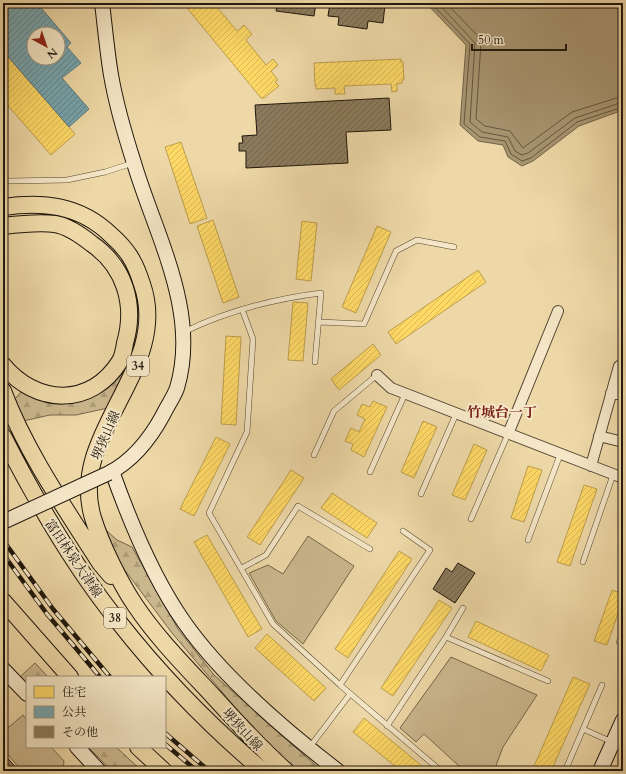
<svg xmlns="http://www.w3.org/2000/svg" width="626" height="774" font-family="Cardo,'Noto Serif JP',serif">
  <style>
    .forest { fill: url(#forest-firs); stroke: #75664c }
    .green { fill: #cbb78d; stroke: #75664c }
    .water { fill: #a89672; stroke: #716349 }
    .homes { fill: url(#homes-hatch); stroke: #bc9e4b }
    .public { fill: url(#public-hatch); stroke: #5c7a7e; fill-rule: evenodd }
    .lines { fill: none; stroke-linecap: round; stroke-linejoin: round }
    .shore { stroke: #64563f; stroke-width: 1 }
    .building { fill: url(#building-hatch); stroke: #1f160c }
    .lane-casing { stroke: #534633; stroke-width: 6 }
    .street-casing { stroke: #534633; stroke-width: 12 }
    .secondary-casing { stroke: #1f160c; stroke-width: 16 }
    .primary-casing { stroke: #1f160c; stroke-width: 18 }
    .lane { stroke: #f4e6c6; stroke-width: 5 }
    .street { stroke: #f4e6c6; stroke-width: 10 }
    .secondary { stroke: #f4e6c6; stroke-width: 14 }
    .primary { stroke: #eed8a7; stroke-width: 16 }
    .rail-casing { stroke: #1f160c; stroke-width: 4.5 }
    .rail { stroke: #f4e6c6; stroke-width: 3; stroke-dasharray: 9; stroke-linecap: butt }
    .secondary-bridge-casing { stroke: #1f160c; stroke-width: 16; stroke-linecap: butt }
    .secondary-bridge { stroke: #f4e6c6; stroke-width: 14 }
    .labels { text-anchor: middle; stroke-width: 4; stroke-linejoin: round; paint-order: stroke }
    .shield { fill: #f4e6c6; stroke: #5f5444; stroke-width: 1 }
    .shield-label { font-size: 12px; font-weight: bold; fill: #1f160c }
    .street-label { font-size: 13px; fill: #1f160c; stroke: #f4e6c6 }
    .neighbourhood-label { font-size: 14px; font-weight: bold; fill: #7a1f14; stroke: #f4e6c6 }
  </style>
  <defs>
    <pattern id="forest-firs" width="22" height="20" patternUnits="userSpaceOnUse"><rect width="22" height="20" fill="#cbb78d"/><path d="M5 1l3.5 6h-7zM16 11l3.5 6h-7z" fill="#ae9d78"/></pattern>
    <pattern id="homes-hatch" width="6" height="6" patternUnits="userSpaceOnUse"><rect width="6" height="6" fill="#ffd966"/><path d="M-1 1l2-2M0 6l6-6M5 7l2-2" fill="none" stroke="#daba57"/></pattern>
    <pattern id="public-hatch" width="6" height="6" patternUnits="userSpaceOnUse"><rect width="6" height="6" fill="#76a5af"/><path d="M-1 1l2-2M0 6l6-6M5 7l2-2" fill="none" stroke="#60858d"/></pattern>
    <pattern id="building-hatch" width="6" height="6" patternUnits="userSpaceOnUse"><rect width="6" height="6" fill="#8b7b5d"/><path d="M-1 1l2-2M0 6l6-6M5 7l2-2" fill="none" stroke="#71644b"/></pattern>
  </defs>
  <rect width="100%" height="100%" fill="#eed8a7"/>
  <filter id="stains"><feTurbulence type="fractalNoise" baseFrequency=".005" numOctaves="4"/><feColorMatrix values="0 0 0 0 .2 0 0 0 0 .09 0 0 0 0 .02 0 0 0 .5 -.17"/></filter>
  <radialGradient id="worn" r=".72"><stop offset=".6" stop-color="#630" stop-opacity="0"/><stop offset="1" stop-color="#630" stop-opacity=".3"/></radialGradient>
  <path class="forest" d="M129 357H135L108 408 76 415H50L23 421 15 399 21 392C29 395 38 400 47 402 72 409 109 394 123 372 126 367 127 362 129 357Z
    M107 531 117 540 132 547 178 629 214 675 322 771H297L287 764 239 712 172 633 124 569 108 542Z
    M35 663 48 677H27V684L20 677Z
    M88 747H116L142 771H112Z"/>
  <path class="green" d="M308 536 354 566 303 644 276 621 249 573 268 565 283 574Z
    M451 657 537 695 503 747 494 771H472L459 766 424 734 416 742 400 728Z
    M23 715 27 720V747H51L64 761 63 771H22L3 749V732Z"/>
  <path class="water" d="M426 3H623V110L579 126 533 161 522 166 508 157 503 145 478 141 460 125 466 45Z"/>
  <path class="homes" d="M183 3H220L216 6 237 31 244 25 252 34 246 40 266 65 273 59 278 65 271 71 278 80 275 82 279 86 264 98H261Z
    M3 51 75 134 51 155 3 100Z
    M401 59V62H403L404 80H402V83L397 84V91L392 92 391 84 344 86 345 94H335V88L316 89V85L315 86 314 63Z
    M181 142 207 218 190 224 165 147Z
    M213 220 239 297 223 303 197 226Z
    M302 221 317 223 311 281 296 279Z
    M377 226 391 232 356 313 342 307Z
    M478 270 486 282 396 344 388 332Z
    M293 302 308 303 303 361 288 360Z
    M226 336 241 337 236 425 221 424Z
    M373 344 381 355 339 390 331 379Z
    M373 401 387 407 364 457 351 450 353 444 345 441 351 428 359 432 365 419 357 415 362 404 370 407Z
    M423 421 437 427 414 478 401 472Z
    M216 437 230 444 194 516 180 509Z
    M474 444 487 450 465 500 452 495Z
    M528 466 542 470 524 522 511 518Z
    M291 470 304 478 260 545 247 537Z
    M584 485 597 489 570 566 557 562Z
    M332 493 377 523 367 538 321 508Z
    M207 535 262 629 248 637 194 542Z
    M399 551 412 559 348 658 335 649Z
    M623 568V585L618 583Z
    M612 590 623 594V599L607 645 594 641Z
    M439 600 452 608 393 696 381 688Z
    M476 621 549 655 541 671 468 637Z
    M267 634 326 688 314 701 255 648Z
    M573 677 590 684 551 771H532Z
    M364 718 428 771H401L353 732Z"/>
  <path class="public" d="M3 3H16L19 7 24 3H37L71 43 67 47 81 63 62 78 89 109 69 127 3 51ZM34 34H58V58H34Z"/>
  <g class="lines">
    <path class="shore" d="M431 3 470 44 464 124 480 137 505 141 511 154 522 161 531 158 577 122 623 107
      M438 3 475 43 470 122 482 132 508 137 515 151 522 155 528 153 575 118 623 102
      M446 3 477 35 481 42 476 119 485 126 510 131 523 148 572 112 623 96"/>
  </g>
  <path class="building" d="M277 3H316L314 16 276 11Z
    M330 3H367L385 5 383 23 368 21 367 29 338 25 339 17 328 16Z
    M389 98 391 130 346 132 348 163 246 168V151H239V143H243L242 136 257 135 255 105Z
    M458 563 475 573 455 603 433 589 446 568 452 572Z
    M3 753 19 771H3Z"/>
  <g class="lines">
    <g class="lane-casing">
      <path id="lane" d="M137 3V4
        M3 179 9 181 67 180 105 172 133 163
        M242 309 253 339 247 432 209 513 273 624 340 685 441 771
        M319 322 364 324 396 251 417 240 454 247
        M184 332C227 311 273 299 321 293L315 362
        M314 455 334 411 377 375
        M370 472 405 394
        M421 494 456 414
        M471 519 508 434
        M528 540 560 455
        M583 562 613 475
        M242 568 266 555 298 506 370 549
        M446 637 463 608
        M619 642 623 632
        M340 685 430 550 403 531
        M387 726 446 637 548 681
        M583 729 612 742
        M309 748 350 694
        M565 771 602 685"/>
    </g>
    <g class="street-casing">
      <path id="street" d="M377 375 391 388 623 478
        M611 393 623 395
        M508 434 558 311
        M599 436 623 442
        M591 466 619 366"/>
    </g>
    <g class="secondary-casing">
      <path id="secondary" d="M102 3C105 27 107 51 111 75 116 104 125 135 134 163 155 234 200 312 177 388 174 397 167 406 163 415 150 439 134 460 109 473
        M112 471C130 522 153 578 184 622 221 675 286 731 338 771
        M3 669 27 694
        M77 747 99 771
        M600 771 623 720"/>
    </g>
    <g class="primary-casing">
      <path id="primary" d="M3 207C43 201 80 205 111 235 128 250 135 262 142 284 172 369 67 433 93 518 101 544 120 583 135 605 157 638 186 667 213 696 237 722 260 748 286 771
        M3 226C20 224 38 222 55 224 68 226 82 236 92 244 125 267 136 305 125 343 124 349 123 356 120 361 91 408 36 405 3 365
        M3 391C26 452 65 508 100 563L111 576
        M3 436C36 501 72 564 118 621 161 676 210 726 263 771
        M3 601 70 677
        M138 747 164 771"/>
    </g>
    <use href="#lane" class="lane"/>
    <use href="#street" class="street"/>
    <use href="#secondary" class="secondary"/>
    <use href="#primary" class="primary"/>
    <g class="rail-casing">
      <path id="rail" d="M3 540 53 609 110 677
        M3 554 47 614 100 677
        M165 733 209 771
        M165 744 197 771"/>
    </g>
    <use href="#rail" class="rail"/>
    <g class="secondary-bridge-casing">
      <path id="secondary-bridge" d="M3 522 109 473"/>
    </g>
    <use href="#secondary-bridge" class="secondary-bridge"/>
  </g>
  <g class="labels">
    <g class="shield">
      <rect x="127" y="356" width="22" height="20" rx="3"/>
      <rect x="104" y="608" width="22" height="20" rx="3"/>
    </g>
    <g class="shield-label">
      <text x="138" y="370">34</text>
      <text x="115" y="622">38</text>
    </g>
    <g class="street-label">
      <text transform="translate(105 435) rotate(-67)" y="5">堺狭山線</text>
      <text transform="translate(74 558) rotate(56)" y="5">富田林泉大津線</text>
      <text transform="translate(243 729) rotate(47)" y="5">堺狭山線</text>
    </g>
    <g class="neighbourhood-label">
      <text x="502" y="417">竹城台一丁</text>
    </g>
  </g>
  <rect width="626" height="774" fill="none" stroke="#eed8a7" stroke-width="16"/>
  <rect x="4" y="4" width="618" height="766" fill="none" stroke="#1f160c" stroke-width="2"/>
  <rect x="8" y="8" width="610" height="758" fill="none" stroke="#1f160c"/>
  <rect x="26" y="676" width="140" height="72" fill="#f4e6c6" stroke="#9f937c"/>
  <rect x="34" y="686" width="20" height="12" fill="#ffd966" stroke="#9f937c"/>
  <text x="62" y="696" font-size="12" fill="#1f160c">住宅</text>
  <rect x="34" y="706" width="20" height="12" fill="#76a5af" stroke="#9f937c"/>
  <text x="62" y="716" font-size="12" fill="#1f160c">公共</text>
  <rect x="34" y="726" width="20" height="12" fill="#8b7b5d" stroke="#9f937c"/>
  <text x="62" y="736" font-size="12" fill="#1f160c">その他</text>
  <g transform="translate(46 46) rotate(140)"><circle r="19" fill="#f4e6c6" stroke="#9f937c"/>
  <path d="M0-3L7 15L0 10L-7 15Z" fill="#8f2418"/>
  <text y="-6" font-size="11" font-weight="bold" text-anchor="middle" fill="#1f160c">N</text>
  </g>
  <path d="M472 44v6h94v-6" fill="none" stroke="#1f160c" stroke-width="2"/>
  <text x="478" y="44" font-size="12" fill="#1f160c" stroke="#f4e6c6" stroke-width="3" paint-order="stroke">50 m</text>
  <rect width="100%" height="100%" filter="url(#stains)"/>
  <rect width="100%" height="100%" fill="url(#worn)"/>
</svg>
